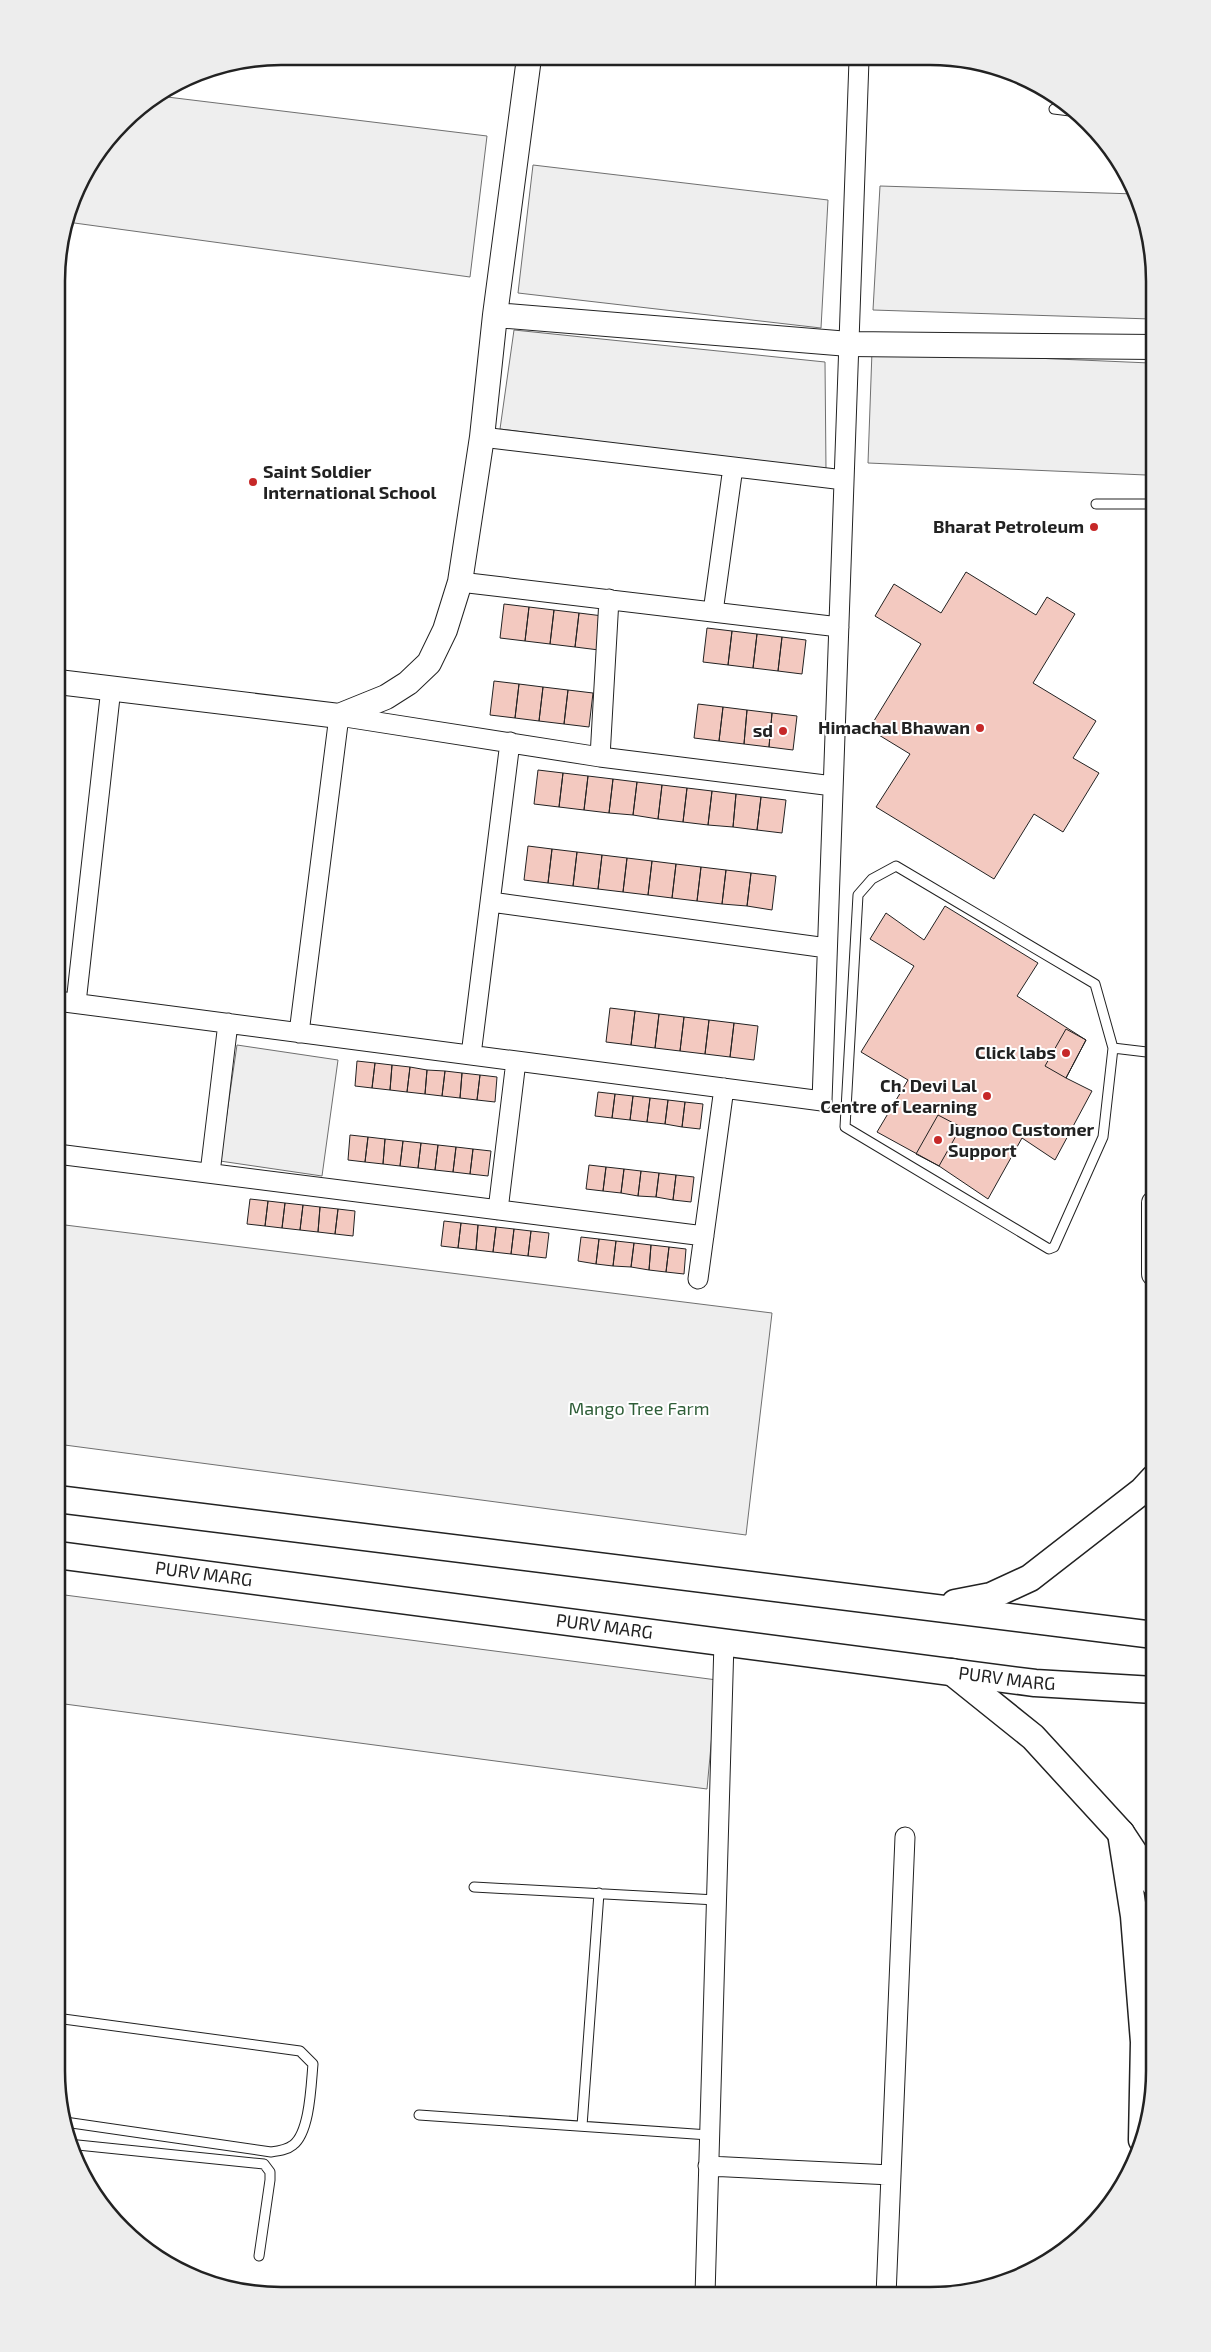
<svg xmlns="http://www.w3.org/2000/svg" width="1211" height="2352" font-family="'Exo 2',sans-serif">
  <style>
    .green { fill: #eee; stroke: #6f6f6f }
    .building { fill: #f3c9c0; stroke: #222 }
    .lines { fill: none; stroke-linecap: round; stroke-linejoin: round }
    .service-casing { stroke: #222; stroke-width: 11 }
    .minor-casing { stroke: #222; stroke-width: 21 }
    .tertiary-casing { stroke: #222; stroke-width: 26 }
    .secondary-casing { stroke: #222; stroke-width: 29 }
    .service { stroke: #fff; stroke-width: 9 }
    .minor { stroke: #fff; stroke-width: 19 }
    .tertiary { stroke: #fff; stroke-width: 24 }
    .secondary { stroke: #fff; stroke-width: 26 }
    .poi-dot { fill: #c62828; stroke: #fff; stroke-width: 2 }
    .labels { text-anchor: middle; stroke-width: 4; stroke-linejoin: round; paint-order: stroke }
    .poi-label { font-size: 18px; font-weight: bold; fill: #222; stroke: #fff; text-anchor: end }
    .park-label { font-size: 18px; fill: #2f5e38; stroke: #fff }
    .street-label { font-size: 18px; fill: #222; stroke: #fff }
    .rim { fill: none; stroke: #222; stroke-width: 2.5 }
  </style>
  <rect width="100%" height="100%" fill="#fff"/>
  <path class="green" d="M159 96 487 136 470 277 67 222 80 181 133 112Z
    M533 165 828 200 821 328 518 293Z
    M880 186 1136 194C1154 232 1151 278 1151 319L873 310Z
    M514 330 825 362 826 470 500 429Z
    M872 351 1150 363 1146 475 868 463Z
    M237 1045 338 1060 322 1176 220 1161Z
    M57 1224 772 1313 746 1535 57 1444Z
    M57 1594 717 1680 707 1789 57 1703Z"/>
  <path class="building" d="M966 572 1036 615 1047 597 1075 614 1033 683 1096 721 1073 758 1099 773 1063 832 1034 814 994 879 876 807 910 754 869 729 921 644 875 616 894 584 941 613Z
    M504 604 529 607 525 641 500 638Z
    M529 607 554 610 550 644 525 641Z
    M554 610 579 613 575 647 550 644Z
    M579 613 603 616 599 650 575 647Z
    M707 628 732 631 728 665 703 662Z
    M732 631 757 634 753 668 728 665Z
    M757 634 782 637 778 671 753 668Z
    M782 637 806 640 802 674 778 671Z
    M494 681 519 684 515 718 490 715Z
    M519 684 543 687 539 721 515 718Z
    M543 687 568 690 564 724 539 721Z
    M568 690 593 693 589 727 564 724Z
    M698 704 723 707 719 741 694 738Z
    M723 707 747 710 744 744 719 741Z
    M747 710 772 713 769 747 744 744Z
    M772 713 797 716 793 750 769 747Z
    M538 770 563 773 559 807 534 804Z
    M563 773 588 776 584 810 559 807Z
    M588 776 613 779 609 813 584 810Z
    M613 779 637 782 633 815 609 813Z
    M637 782 662 785 658 819 633 815Z
    M662 785 687 788 683 822 658 819Z
    M687 788 712 791 708 825 683 822Z
    M712 791 736 794 733 827 708 825Z
    M736 794 761 797 757 830 733 827Z
    M761 797 786 800 782 833 757 830Z
    M528 846 552 849 548 883 524 880Z
    M552 849 577 852 573 886 548 883Z
    M577 852 602 855 598 889 573 886Z
    M602 855 627 858 623 892 598 889Z
    M627 858 652 861 648 895 623 892Z
    M652 861 676 864 672 898 648 895Z
    M676 864 701 867 697 901 672 898Z
    M701 867 726 870 722 904 697 901Z
    M726 870 751 873 747 906 722 904Z
    M751 873 776 876 772 910 747 906Z
    M945 906 1038 963 1017 996 1086 1040 1066 1078 1092 1091 1055 1160 1022 1138 988 1199 939 1166 877 1132 908 1080 861 1052 914 966 870 939 886 913 924 940Z
    M610 1008 635 1011 631 1045 606 1042Z
    M635 1011 659 1014 655 1048 631 1045Z
    M659 1014 684 1017 680 1051 655 1048Z
    M684 1017 709 1020 705 1054 680 1051Z
    M709 1020 734 1023 730 1057 705 1054Z
    M734 1023 758 1026 754 1060 730 1057Z
    M1066 1029 1086 1040 1066 1078 1045 1066Z
    M357 1061 375 1063 372 1088 355 1086Z
    M375 1063 392 1065 390 1090 372 1088Z
    M392 1065 410 1067 407 1092 390 1090Z
    M410 1067 427 1070 425 1094 407 1092Z
    M427 1070 445 1071 442 1096 425 1094Z
    M445 1071 462 1073 460 1098 442 1096Z
    M462 1073 480 1075 477 1100 460 1098Z
    M480 1075 497 1077 495 1102 477 1100Z
    M598 1092 615 1094 612 1118 595 1116Z
    M615 1094 633 1096 630 1120 612 1118Z
    M633 1096 650 1098 647 1122 630 1120Z
    M650 1098 668 1100 665 1124 647 1122Z
    M668 1100 685 1102 682 1127 665 1124Z
    M685 1102 703 1104 700 1129 682 1127Z
    M938 1115 961 1127 939 1166 916 1154Z
    M350 1135 368 1137 365 1162 348 1160Z
    M368 1137 385 1139 383 1164 365 1162Z
    M385 1139 403 1141 400 1166 383 1164Z
    M403 1141 421 1143 418 1168 400 1166Z
    M421 1143 438 1145 435 1170 418 1168Z
    M438 1145 456 1147 453 1172 435 1170Z
    M456 1147 473 1149 470 1174 453 1172Z
    M473 1149 491 1151 488 1176 470 1174Z
    M589 1165 606 1167 603 1191 586 1189Z
    M606 1167 624 1169 621 1193 603 1191Z
    M624 1169 641 1171 638 1196 621 1193Z
    M641 1171 659 1173 656 1197 638 1196Z
    M659 1173 676 1175 673 1200 656 1197Z
    M676 1175 694 1177 691 1202 673 1200Z
    M250 1199 268 1201 265 1226 247 1224Z
    M268 1201 285 1203 282 1228 265 1226Z
    M285 1203 303 1205 300 1230 282 1228Z
    M303 1205 320 1207 318 1232 300 1230Z
    M320 1207 338 1209 335 1234 318 1232Z
    M338 1209 355 1211 353 1236 335 1234Z
    M444 1221 461 1223 458 1248 441 1246Z
    M461 1223 478 1225 476 1250 458 1248Z
    M478 1225 496 1227 493 1252 476 1250Z
    M496 1227 514 1229 511 1254 493 1252Z
    M514 1229 531 1231 528 1256 511 1254Z
    M531 1231 549 1233 546 1258 528 1256Z
    M581 1237 599 1239 596 1264 578 1261Z
    M599 1239 616 1241 613 1266 596 1264Z
    M616 1241 634 1243 631 1267 613 1266Z
    M634 1243 651 1245 649 1270 631 1267Z
    M651 1245 669 1247 666 1272 649 1270Z
    M669 1247 686 1249 684 1274 666 1272Z"/>
  <g class="lines">
    <g class="service-casing">
      <path id="service" d="M1054 109 1078 112
        M1096 504H1155
        M896 866 1095 984 1113 1048 1103 1137 1054 1247 1049 1249 845 1127 858 895 872 879Z
        M1113 1048 1155 1053
        M474 1887 716 1900
        M56 2018 300 2051 313 2064C311 2085 310 2132 293 2145 287 2150 279 2151 271 2152L65 2122
        M419 2115 709 2135
        M582 2126 599 1893
        M68 2144 264 2164 270 2172V2180L259 2256"/>
    </g>
    <g class="minor-casing">
      <path id="minor" d="M482 437 844 480
        M460 582 839 627
        M713 612 733 467
        M600 757 609 599
        M491 902 827 948
        M57 1001 822 1101 859 60
        M76 1003 111 688
        M299 1033 339 716 600 757 833 786
        M471 1055 510 742
        M57 1154 704 1236
        M210 1173 228 1023
        M498 1210 516 1061
        M698 1279 724 1088
        M708 2166 891 2175
        M705 2295 724 1642
        M886 2296 905 1837"/>
    </g>
    <g class="tertiary-casing">
      <path id="tertiary" d="M495 315 849 344 1155 347
        M58 682 339 716 386 697 408 683 429 663 445 630 460 582 482 437 495 315 529 58
        M1154 1274V1203"/>
    </g>
    <g class="secondary-casing">
      <g id="secondary">
        <path d="M57 1499 1154 1635"/>
        <path id="s1" d="M57 1555 1035 1683 1154 1690"/>
        <path d="M955 1603 991 1596 1030 1578 1142 1491 1154 1478"/>
        <path d="M952 1672 1033 1737 1121 1833 1154 1883"/>
        <path d="M1121 1833 1134 1916 1144 2042 1142 2140"/>
      </g>
    </g>
    <use href="#service" class="service"/>
    <use href="#minor" class="minor"/>
    <use href="#tertiary" class="tertiary"/>
    <use href="#secondary" class="secondary"/>
  </g>
  <g class="poi-dot">
    <circle cx="253" cy="482" r="5"/>
    <circle cx="1094" cy="527" r="5"/>
    <circle cx="980" cy="728" r="5"/>
    <circle cx="783" cy="731" r="5"/>
    <circle cx="1066" cy="1053" r="5"/>
    <circle cx="987" cy="1096" r="5"/>
    <circle cx="938" cy="1140" r="5"/>
  </g>
  <g class="labels">
    <g class="poi-label">
      <text x="263" y="478" text-anchor="start">Saint Soldier<tspan x="263" dy="21">International School</tspan></text>
      <text x="1084" y="533">Bharat Petroleum</text>
      <text x="970" y="734">Himachal Bhawan</text>
      <text x="773" y="737">sd</text>
      <text x="1056" y="1059">Click labs</text>
      <text x="977" y="1092">Ch. Devi Lal<tspan x="977" dy="21">Centre of Learning</tspan></text>
      <text x="948" y="1136" text-anchor="start">Jugnoo Customer<tspan x="948" dy="21">Support</tspan></text>
    </g>
    <g class="park-label">
      <text x="639" y="1415">Mango Tree Farm</text>
    </g>
    <g class="street-label">
      <text dy="6" stroke="none"><textPath href="#s1" startOffset="148">PURV MARG</textPath></text>
      <text dy="6" stroke="none"><textPath href="#s1" startOffset="552">PURV MARG</textPath></text>
      <text dy="6" stroke="none"><textPath href="#s1" startOffset="958">PURV MARG</textPath></text>
    </g>
  </g>
  <path d="M0 0H1211V2352H0ZM281 65H930A216 216 0 0 1 1146 281V2071A216 216 0 0 1 930 2287H281A216 216 0 0 1 65 2071V281A216 216 0 0 1 281 65Z" fill="#ededed" fill-rule="evenodd"/>
  <path class="rim" d="M281 65H930A216 216 0 0 1 1146 281V2071A216 216 0 0 1 930 2287H281A216 216 0 0 1 65 2071V281A216 216 0 0 1 281 65Z"/>
</svg>
